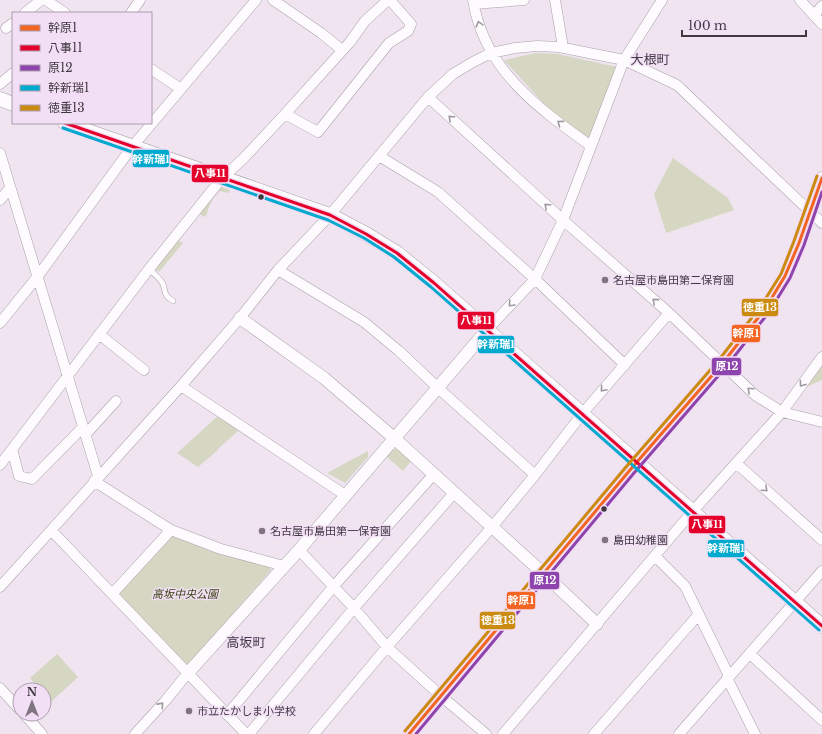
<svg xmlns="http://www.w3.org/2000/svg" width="822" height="734" font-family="'Libre Baskerville','Noto Sans JP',serif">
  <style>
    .green { fill: #d5d7c3 }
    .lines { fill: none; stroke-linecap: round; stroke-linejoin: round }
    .service-casing { stroke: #aaa1ab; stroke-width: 6 }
    .minor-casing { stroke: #aaa1ab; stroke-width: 11 }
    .tertiary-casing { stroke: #aaa1ab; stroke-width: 13 }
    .secondary-casing { stroke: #aaa1ab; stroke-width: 15 }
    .service { stroke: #fdfbfd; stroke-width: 5 }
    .minor { stroke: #fdfbfd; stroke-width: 10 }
    .tertiary { stroke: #fdfbfd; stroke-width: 12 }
    .secondary { stroke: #fdfbfd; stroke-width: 14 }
    .bus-1-casing { stroke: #f3dff5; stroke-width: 6 }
    .bus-2-casing { stroke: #f3dff5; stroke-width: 6 }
    .bus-3-casing { stroke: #f3dff5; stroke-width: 6 }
    .bus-4-casing { stroke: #f3dff5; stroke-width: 6 }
    .bus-5-casing { stroke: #f3dff5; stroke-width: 6 }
    .bus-1 { stroke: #f26522; stroke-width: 3 }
    .bus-2 { stroke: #e4002b; stroke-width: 3 }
    .bus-3 { stroke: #8e44ad; stroke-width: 3 }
    .bus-4 { stroke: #00a9ce; stroke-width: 3 }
    .bus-5 { stroke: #ca8b10; stroke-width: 3 }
    .oneway { stroke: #9f9aa0 }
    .bus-dot { fill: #413942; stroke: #f3dff5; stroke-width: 1.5 }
    .poi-dot { fill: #7e757f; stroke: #f3dff5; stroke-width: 1.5 }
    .labels { text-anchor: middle; stroke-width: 3; stroke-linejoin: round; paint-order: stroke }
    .poi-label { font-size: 11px; fill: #413942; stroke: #f3dff5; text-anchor: start }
    .park-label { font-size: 11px; font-style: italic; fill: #3b4514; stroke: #f3dff5 }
    .quarter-label { font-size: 13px; fill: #413942; stroke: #f3dff5 }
    .line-badge { stroke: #f3dff5; stroke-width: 1.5 }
    .badge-label { font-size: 11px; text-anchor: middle; font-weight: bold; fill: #fff }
  </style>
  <rect width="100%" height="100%" fill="#efe4f0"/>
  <path class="green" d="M536 53 558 54 617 67 588 140 546 106 504 60Z
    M673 158 728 198 734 210 666 233 654 194Z
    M218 186 230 190 228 193 220 191C212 198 209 206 206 217L198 214Z
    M178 240 183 243 159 272 155 269Z
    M822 361V380L804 388Z
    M219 415 238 429V431L218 449V450L198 467 177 453Z
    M394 449H397L411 461 403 471 387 457Z
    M368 451V457L345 483 327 473Z
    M175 536 210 551 241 560 270 567 271 570 189 664H184L119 597 120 592 170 537Z
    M57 654 78 677 51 702 44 695V690H40L30 678Z"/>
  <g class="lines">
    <g class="service-casing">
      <path id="service" d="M149 269C153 273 160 278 163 284 166 292 163 295 173 301"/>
    </g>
    <g class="minor-casing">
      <path id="minor" d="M46 0 65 13
        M273 0 321 33 342 50
        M473 0C484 70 538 108 591 146
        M555 0 563 47
        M800 0 822 24
        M474 4 524 0
        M25 13 41 0
        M131 13 140 0
        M814 15 822 6
        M6 28 13 23
        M151 69 181 89
        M0 84 13 73
        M428 97 563 220 669 313 755 395 782 412 822 422
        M285 114 318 132 389 43 408 31 411 24 390 0
        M0 153 98 476
        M379 156 438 192 535 279 625 365
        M0 200 10 188
        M278 270 364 322 399 351 438 388 535 475
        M0 323 38 276 132 147 256 0
        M487 330 535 279 563 220 624 60 662 0
        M99 334 144 370
        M181 386 345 495
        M86 434 116 401
        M12 449 19 476 32 479 83 427
        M736 463 822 540
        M0 465 149 269 222 178 243 159 285 114 350 42 365 21 388 0
        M94 481 171 530 221 549 284 566
        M51 530 246 734
        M299 550 354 608 387 647 440 695 486 734
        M655 556 685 586 729 676
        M0 587 181 386 240 318 278 270 330 215 428 97 453 74 473 62 491 53 515 48 537 46 559 47 624 60 677 85 822 223
        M112 594 171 530
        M750 654 822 720
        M727 678 755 734
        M0 688 20 710
        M24 714 42 734
        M227 715 333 587 434 474
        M135 734 166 700 187 674
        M249 734 354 608 454 493
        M314 734 387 647 492 527 535 475 582 414 669 313
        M503 734 692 512 782 412 822 357
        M594 734 699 614
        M679 734 822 571"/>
    </g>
    <g class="tertiary-casing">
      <path id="tertiary" d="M240 318 324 378 394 438 544 574 597 624
        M187 674 299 550 487 330
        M409 734 630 470 722 364 765 309 785 276 799 243 809 212 822 178"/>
    </g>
    <g class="secondary-casing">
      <path id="secondary" d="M0 99 13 104
        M65 123 330 215 366 234 397 253 434 283 822 626"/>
    </g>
    <use href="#service" class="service"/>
    <use href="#minor" class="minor"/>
    <use href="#tertiary" class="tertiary"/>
    <use href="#secondary" class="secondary"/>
    <g class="bus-1-casing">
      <path id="bus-1" d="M409 734 630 470 722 364 765 309 785 276 799 243 822 178"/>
    </g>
    <g class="bus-2-casing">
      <path id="bus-2" d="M65 123 330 215 366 234 397 253 434 283 822 626"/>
    </g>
    <g class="bus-3-casing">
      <path id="bus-3" d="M416 734 634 473 726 367 769 312 790 278 804 245 822 192"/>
    </g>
    <g class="bus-4-casing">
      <path id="bus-4" d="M63 128 328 220 364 238 394 257 431 287 819 630"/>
    </g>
    <g class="bus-5-casing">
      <path id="bus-5" d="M405 731 626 467 718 361 761 306 781 274 794 241 817 176"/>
    </g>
    <use href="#bus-1" class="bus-1"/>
    <use href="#bus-2" class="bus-2"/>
    <use href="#bus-3" class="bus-3"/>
    <use href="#bus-4" class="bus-4"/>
    <use href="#bus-5" class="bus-5"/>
  </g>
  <defs><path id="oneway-chevron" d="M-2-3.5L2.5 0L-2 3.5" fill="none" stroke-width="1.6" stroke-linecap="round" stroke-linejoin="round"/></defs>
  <g class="oneway">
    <use href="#oneway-chevron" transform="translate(479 24) rotate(-106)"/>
    <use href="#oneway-chevron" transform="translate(451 118) rotate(-138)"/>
    <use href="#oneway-chevron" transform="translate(560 123) rotate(-144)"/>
    <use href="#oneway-chevron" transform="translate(547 206) rotate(-138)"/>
    <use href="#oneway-chevron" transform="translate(655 301) rotate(-139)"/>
    <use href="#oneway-chevron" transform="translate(511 304) rotate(133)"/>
    <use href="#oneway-chevron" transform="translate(802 384) rotate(126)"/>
    <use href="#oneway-chevron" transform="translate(603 389) rotate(131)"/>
    <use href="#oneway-chevron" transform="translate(750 390) rotate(-137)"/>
    <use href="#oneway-chevron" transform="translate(765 489) rotate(42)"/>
    <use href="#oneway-chevron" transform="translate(161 705) rotate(-48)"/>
  </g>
  <g class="bus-dot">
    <circle cx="261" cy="197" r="3.5"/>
    <circle cx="604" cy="509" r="3.5"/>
  </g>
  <g class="poi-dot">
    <circle cx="605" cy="280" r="4"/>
    <circle cx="262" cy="531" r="4"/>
    <circle cx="605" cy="540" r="4"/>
    <circle cx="189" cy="711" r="4"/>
  </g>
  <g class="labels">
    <g class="poi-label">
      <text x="613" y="284">名古屋市島田第二保育園</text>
      <text x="270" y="535">名古屋市島田第一保育園</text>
      <text x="613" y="544">島田幼稚園</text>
      <text x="197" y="715">市立たかしま小学校</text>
    </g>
    <g class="park-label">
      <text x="185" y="598">高坂中央公園</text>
    </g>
    <g class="quarter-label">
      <text x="650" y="64">大根町</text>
      <text x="246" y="647">高坂町</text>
    </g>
  </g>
  <g class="line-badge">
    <rect x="132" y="149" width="38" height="19" rx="4" fill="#00a9ce"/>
    <rect x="191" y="164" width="38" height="19" rx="4" fill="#e4002b"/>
    <rect x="741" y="298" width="38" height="19" rx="4" fill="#ca8b10"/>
    <rect x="457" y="311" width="38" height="19" rx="4" fill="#e4002b"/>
    <rect x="731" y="324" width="30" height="19" rx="4" fill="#f26522"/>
    <rect x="477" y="335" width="38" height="19" rx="4" fill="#00a9ce"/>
    <rect x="711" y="357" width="31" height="19" rx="4" fill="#8e44ad"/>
    <rect x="688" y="515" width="38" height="19" rx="4" fill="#e4002b"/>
    <rect x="707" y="539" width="38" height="19" rx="4" fill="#00a9ce"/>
    <rect x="529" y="571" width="31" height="19" rx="4" fill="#8e44ad"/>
    <rect x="506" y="591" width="30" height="19" rx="4" fill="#f26522"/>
    <rect x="479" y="611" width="37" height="19" rx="4" fill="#ca8b10"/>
  </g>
  <g class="badge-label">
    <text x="151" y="163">幹新瑞1</text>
    <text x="210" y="177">八事11</text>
    <text x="760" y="311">徳重13</text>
    <text x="476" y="324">八事11</text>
    <text x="746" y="337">幹原1</text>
    <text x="496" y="348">幹新瑞1</text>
    <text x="727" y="370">原12</text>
    <text x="707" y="528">八事11</text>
    <text x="726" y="552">幹新瑞1</text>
    <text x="545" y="584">原12</text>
    <text x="521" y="604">幹原1</text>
    <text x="498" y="624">徳重13</text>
  </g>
  <rect x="12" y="12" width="140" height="112" fill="#f3dff5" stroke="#ac9dad"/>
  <rect x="20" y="25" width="20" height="6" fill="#f26522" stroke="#ac9dad"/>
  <text x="48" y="32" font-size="12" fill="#413942">幹原1</text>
  <rect x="20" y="45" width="20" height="6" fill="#e4002b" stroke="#ac9dad"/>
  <text x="48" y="52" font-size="12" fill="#413942">八事11</text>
  <rect x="20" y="65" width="20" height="6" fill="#8e44ad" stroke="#ac9dad"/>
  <text x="48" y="72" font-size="12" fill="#413942">原12</text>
  <rect x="20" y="85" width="20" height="6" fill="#00a9ce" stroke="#ac9dad"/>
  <text x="48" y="92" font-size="12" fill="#413942">幹新瑞1</text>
  <rect x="20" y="105" width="20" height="6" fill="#ca8b10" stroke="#ac9dad"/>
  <text x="48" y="112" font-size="12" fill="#413942">徳重13</text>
  <g transform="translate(32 702)"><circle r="19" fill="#f3dff5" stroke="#ac9dad"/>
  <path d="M0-3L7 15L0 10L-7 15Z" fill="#7e757f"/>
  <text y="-6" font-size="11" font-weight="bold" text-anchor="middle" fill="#413942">N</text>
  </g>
  <path d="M682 30v6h124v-6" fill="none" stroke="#413942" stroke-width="2"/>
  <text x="688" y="30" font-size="12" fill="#413942" stroke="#f3dff5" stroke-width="3" paint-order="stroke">100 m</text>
</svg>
